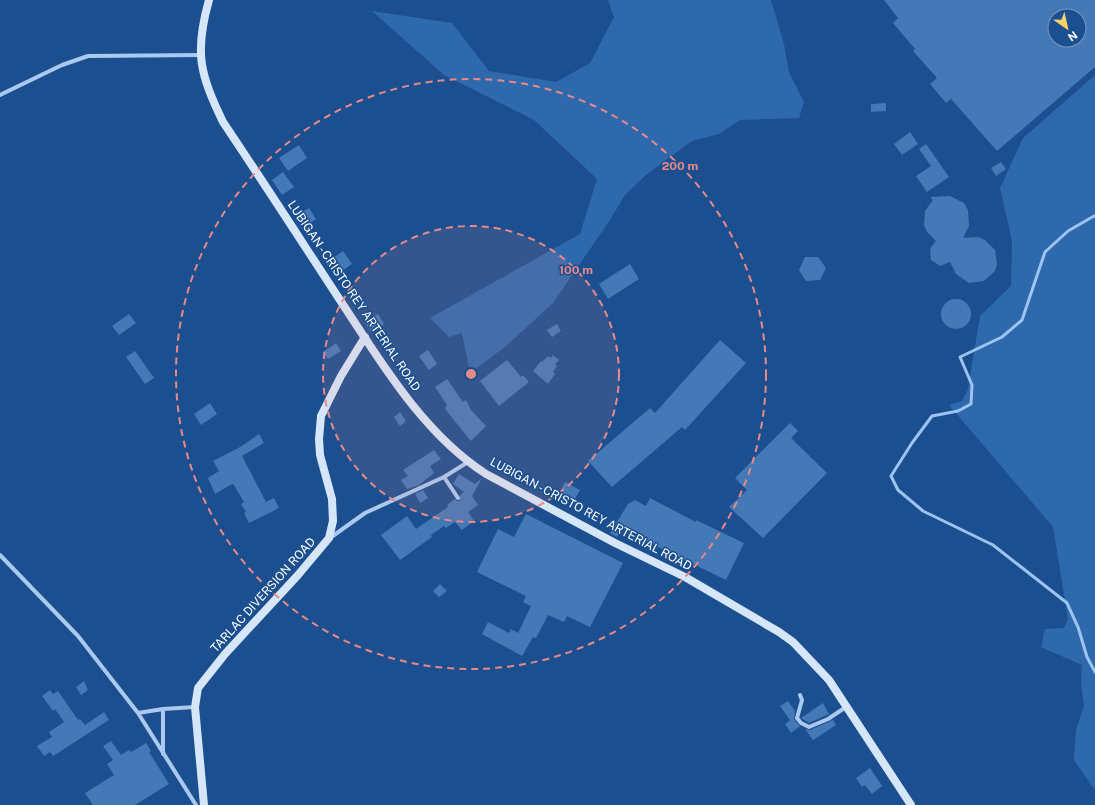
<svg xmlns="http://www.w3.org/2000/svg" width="1095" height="805" font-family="'Public Sans',sans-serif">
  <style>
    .green { fill: #2e69ad }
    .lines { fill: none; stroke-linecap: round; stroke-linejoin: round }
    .stream { stroke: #9cc4f0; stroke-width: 3 }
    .building { fill: #4478b7; fill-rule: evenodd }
    .minor { stroke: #a9c9ee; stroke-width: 4 }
    .secondary { stroke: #d6e6fa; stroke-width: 8 }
    .ring { fill: none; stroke: #e88989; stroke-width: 2; stroke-dasharray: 7 5 }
    .labels { text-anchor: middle; stroke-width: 3; stroke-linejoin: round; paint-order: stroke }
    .street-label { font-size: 12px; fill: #fff; stroke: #1b4f8f }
    .centre { fill: #e88989; stroke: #1b4f8f; stroke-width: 2 }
    .ring-label { font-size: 12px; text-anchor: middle; font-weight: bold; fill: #e88989; stroke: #1b4f8f; stroke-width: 3; stroke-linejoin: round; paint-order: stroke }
  </style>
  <rect width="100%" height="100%" fill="#1b4f8f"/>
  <path class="green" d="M608 0H771L784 44 789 72 804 102 799 118 740 120 719 134 692 141 670 157 646 175 625 195 610 220 553 303 505 347 470 373 462 333 449 337 430 318 580 234 597 179 534 120 444 75 372 11 452 23 489 71 556 82 590 63 614 17Z
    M1095 75V789H1094L1074 760 1076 730 1084 706 1081 683 1082 665 1041 647 1045 629 1064 628 1068 619 1053 527 949 405 962 401 968 389 980 316 1011 286 1012 241 1000 188 1023 138Z"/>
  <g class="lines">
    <path class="stream" d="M1094 216 1068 231 1045 252 1022 320 1002 337 960 357 972 385 971 404 958 411 932 416 912 443 891 476 898 490 923 511 993 545 1067 603 1078 627 1087 657 1095 672"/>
  </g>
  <path class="building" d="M884 0H1095V67L997 151 951 99 946 103 930 84 937 78 913 51 915 49 893 23 898 18ZM1055 16H1079V40H1055Z
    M886 103V111L871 112V104Z
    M910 132 918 144 902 155 894 144Z
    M926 144 949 177 927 192 916 176 931 166 919 149Z
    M299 145 307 158 288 171 279 158Z
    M1001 162 1006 169 996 176 991 168Z
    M283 172 294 187 282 195 272 180Z
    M950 196 964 203 968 210 969 226 963 238 978 237 985 240 995 250 997 264 995 271 984 281 969 283 956 274 950 262 940 266 931 260 930 249 936 241 927 232 924 225 925 211 933 200 930 197Z
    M309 208 316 219 306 226 299 214Z
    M343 251 352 264 335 276 326 263Z
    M805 257H818L826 268 820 280 806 281 799 270Z
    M630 264 639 279 608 299 599 284Z
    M941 314a15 15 0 1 1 30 0a15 15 0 1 1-30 0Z
    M129 314 136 323 119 335 112 326Z
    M378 314 384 324 371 332 364 321Z
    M557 324 561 331 552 337 547 330Z
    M720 340 746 363 685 430 682 427 612 487 588 461 650 408 655 413Z
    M336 343 341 351 328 359 323 352Z
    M428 350 437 364 429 370 419 356Z
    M135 351 154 378 145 384 126 357Z
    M553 355 559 360 555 364 557 366 553 372 555 374 548 384 533 371 541 361 542 362 548 356 551 358Z
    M507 360 521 377 523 375 529 382 499 406 480 381Z
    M447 379 463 402 466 400 471 410 486 426 471 441 445 409 447 405 435 387Z
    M210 403 217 414 201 425 194 414Z
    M400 412 406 421 400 426 394 417Z
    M790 423 798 431 791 438 827 473 763 538 729 507 747 490 735 478Z
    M259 434 264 443 242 456 266 502 274 498 279 508 249 523 244 513 246 512 241 504 244 502 234 485 232 484 215 494 208 478 219 471 213 461 242 446Z
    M434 450 441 459 430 466 434 473 419 485 407 489 401 480 408 476 403 470Z
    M459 474 475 484 482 478 472 496 478 505 468 512 474 521 462 530 455 522 446 528 444 526 431 535 432 537 400 560 381 535 407 516 416 529 448 507 447 505 455 499 457 501H460V495L464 492 453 484Z
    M565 482 580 490 573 502 559 494Z
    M423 490 428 498 420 503 415 494Z
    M650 498 696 522V520L744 543 726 580 621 529 617 537 610 533 628 504 635 500 646 506Z
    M526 514 623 563 590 627 567 616 564 622 548 615 536 638 533 637 522 656 482 634 488 622 509 633 511 629 518 633 531 606 523 602 526 596 477 572 498 529 514 537Z
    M440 584 447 591 439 597 433 591Z
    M84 681 88 690 81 695 76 687Z
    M50 690 53 694 58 691 78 720 80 719 85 725 104 712 109 720 53 756 50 752 44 756 37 746 52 737 49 732 64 722 55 709 53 711 42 696Z
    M788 701 795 711 794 719 800 726 791 733 785 724 790 720 780 706Z
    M823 703 829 714 809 723 801 718Z
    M833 720 836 725 813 740 805 729 810 730Z
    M111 741 121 755 129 750 131 752 146 743 151 751 149 752 169 784 135 805H93L85 793 114 775 107 764 113 760 103 746Z
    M870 768 882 786 872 794 865 785 862 787 856 778Z"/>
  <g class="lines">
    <path class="minor" d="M0 95 62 65 88 56 200 55
      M444 477 458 498
      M330 538 365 513 444 477 468 462
      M0 555 78 636 138 713 196 805
      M800 695 802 700 797 718 801 723 809 727 828 719 846 707
      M163 709V754
      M138 713 163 709 195 707"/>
    <path class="secondary" d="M209 0C194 53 200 74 223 122 262 180 300 239 338 297 379 359 422 433 486 474L615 543 685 577 779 632 793 642 829 680 911 805
      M204 805 195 707 198 688 225 654 298 575 329 538 333 521 332 499 320 455 319 439 321 416 341 376 365 337"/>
  </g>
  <circle cx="471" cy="374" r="148" fill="#e88989" fill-opacity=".12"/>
  <g class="ring">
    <circle cx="471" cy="374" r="148"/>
    <circle cx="471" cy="374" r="295"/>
  </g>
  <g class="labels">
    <g class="street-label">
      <text transform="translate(354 296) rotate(56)" y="4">LUBIGAN - CRISTO REY ARTERIAL ROAD</text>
      <text transform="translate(591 514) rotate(28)" y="4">LUBIGAN - CRISTO REY ARTERIAL ROAD</text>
      <text transform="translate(263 595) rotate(-48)" y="4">TARLAC DIVERSION ROAD</text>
    </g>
  </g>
  <circle cx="471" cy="374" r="6" class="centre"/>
  <g class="ring-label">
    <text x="680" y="170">200 m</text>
    <text x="576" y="274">100 m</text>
  </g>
  <g transform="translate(1067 28) rotate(146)"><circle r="19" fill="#1b4f8f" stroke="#7695bc"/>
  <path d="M0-3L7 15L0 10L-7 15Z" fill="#ffd166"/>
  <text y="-6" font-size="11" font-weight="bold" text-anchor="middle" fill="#ffffff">N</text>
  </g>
</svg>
